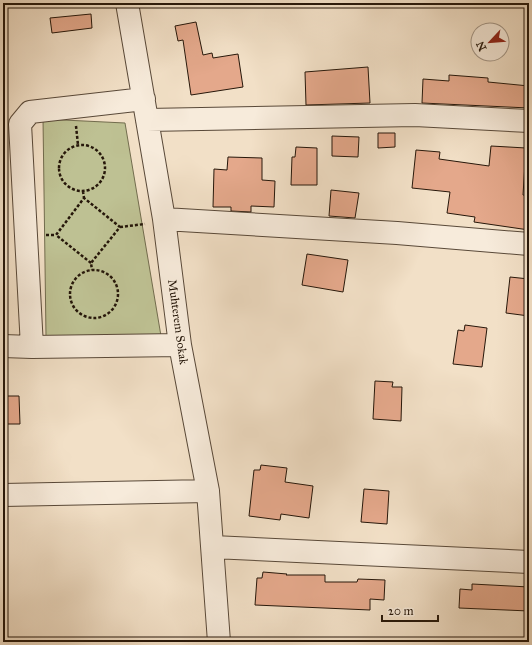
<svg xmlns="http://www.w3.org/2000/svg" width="532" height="645" font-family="'IM FELL Great Primer',serif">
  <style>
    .green { fill: #bec193; stroke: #726c4e }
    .building { fill: #e4a88b; stroke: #26170a }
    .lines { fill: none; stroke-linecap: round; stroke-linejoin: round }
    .minor-casing { stroke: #594939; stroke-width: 24 }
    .path { stroke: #26170a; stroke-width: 2.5; stroke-dasharray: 3 2; stroke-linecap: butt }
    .minor { stroke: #f7ebdb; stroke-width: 22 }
    .labels { text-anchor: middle; stroke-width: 4; stroke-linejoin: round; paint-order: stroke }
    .street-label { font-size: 12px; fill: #26170a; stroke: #f7ebdb }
  </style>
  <rect width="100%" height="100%" fill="#f2e0c7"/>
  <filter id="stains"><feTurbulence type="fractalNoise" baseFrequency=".005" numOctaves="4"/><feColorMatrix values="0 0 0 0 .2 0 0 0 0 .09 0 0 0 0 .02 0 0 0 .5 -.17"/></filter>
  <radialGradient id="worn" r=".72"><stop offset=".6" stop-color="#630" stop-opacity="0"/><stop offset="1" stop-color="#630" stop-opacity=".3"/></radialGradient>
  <path class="green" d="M43 119 125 123 161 336H46Z"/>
  <path class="building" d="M91 14 92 28 52 33 50 18Z
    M196 22 203 55 212 53 213 58 238 54 243 87 191 95 183 40 178 41 175 26Z
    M368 67 370 103 306 105 305 72Z
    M449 75 488 78V82L529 86V108L422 103 423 79 449 81Z
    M378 133H395V147L378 148Z
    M332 136 359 137 358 157 332 156Z
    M491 146 526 148 523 195 529 196V230L474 222 475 217 447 213 450 192 412 188 416 150 440 152 439 159 489 166Z
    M296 147 317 148V185H291L292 157H295Z
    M228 157 262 158V180L275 181 274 207 251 206V212L231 211V207H213L214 169 227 170Z
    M331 190 359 193 355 218 329 216Z
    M307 254 348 260 343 292 302 285Z
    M510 277 529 279V316L506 313Z
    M465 325 487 328 482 367 453 364 458 330 464 331Z
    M375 381 393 382 392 387H402L401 421 373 419Z
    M3 396H19L20 424H3Z
    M261 465 287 468 285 482 313 486 309 518 281 514 280 520 249 516 254 470H260Z
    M364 489 389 491 387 524 361 522Z
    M263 572 287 574 286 575H325V582H357L358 579 385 580 384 600 370 599V610L255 605 257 578H262Z
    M472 584 529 587V611L459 608 460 589 472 590Z"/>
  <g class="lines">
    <g class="minor-casing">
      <path id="minor" d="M127 3 164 219 180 345 208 491 219 642
        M147 120 415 115 529 121
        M164 219 397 233 529 244
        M3 346 32 347 180 345
        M32 347 20 124 30 112 144 99
        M3 495 208 491
        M213 547 529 562"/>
    </g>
    <path class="path" d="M76 126 78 145
      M59 168a23 23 0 1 1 46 0a23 23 0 1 1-46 0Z
      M83 191 84 198
      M120 227 145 224
      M46 235H56
      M91 263 56 235 84 198 120 227 91 263 92 270
      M70 294a24 24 0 1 1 48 0a24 24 0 1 1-48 0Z"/>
    <use href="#minor" class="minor"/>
  </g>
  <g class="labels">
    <g class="street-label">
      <text transform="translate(178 322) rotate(82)" y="4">Muhterem Sokak</text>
    </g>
  </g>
  <rect width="532" height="645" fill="none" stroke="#f2e0c7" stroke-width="16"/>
  <rect x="4" y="4" width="524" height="637" fill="none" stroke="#26170a" stroke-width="2"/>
  <rect x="8" y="8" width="516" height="629" fill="none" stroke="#26170a"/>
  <g transform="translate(490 42) rotate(244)"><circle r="19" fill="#f7ebdb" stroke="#a39687"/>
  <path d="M0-3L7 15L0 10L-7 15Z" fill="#8f2418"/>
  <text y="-6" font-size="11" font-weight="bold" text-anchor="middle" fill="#26170a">N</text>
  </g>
  <path d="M382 615v6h56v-6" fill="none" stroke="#26170a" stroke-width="2"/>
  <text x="388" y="615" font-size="12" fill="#26170a" stroke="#f7ebdb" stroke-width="3" paint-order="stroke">20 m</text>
  <rect width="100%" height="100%" filter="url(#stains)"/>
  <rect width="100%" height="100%" fill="url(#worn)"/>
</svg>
